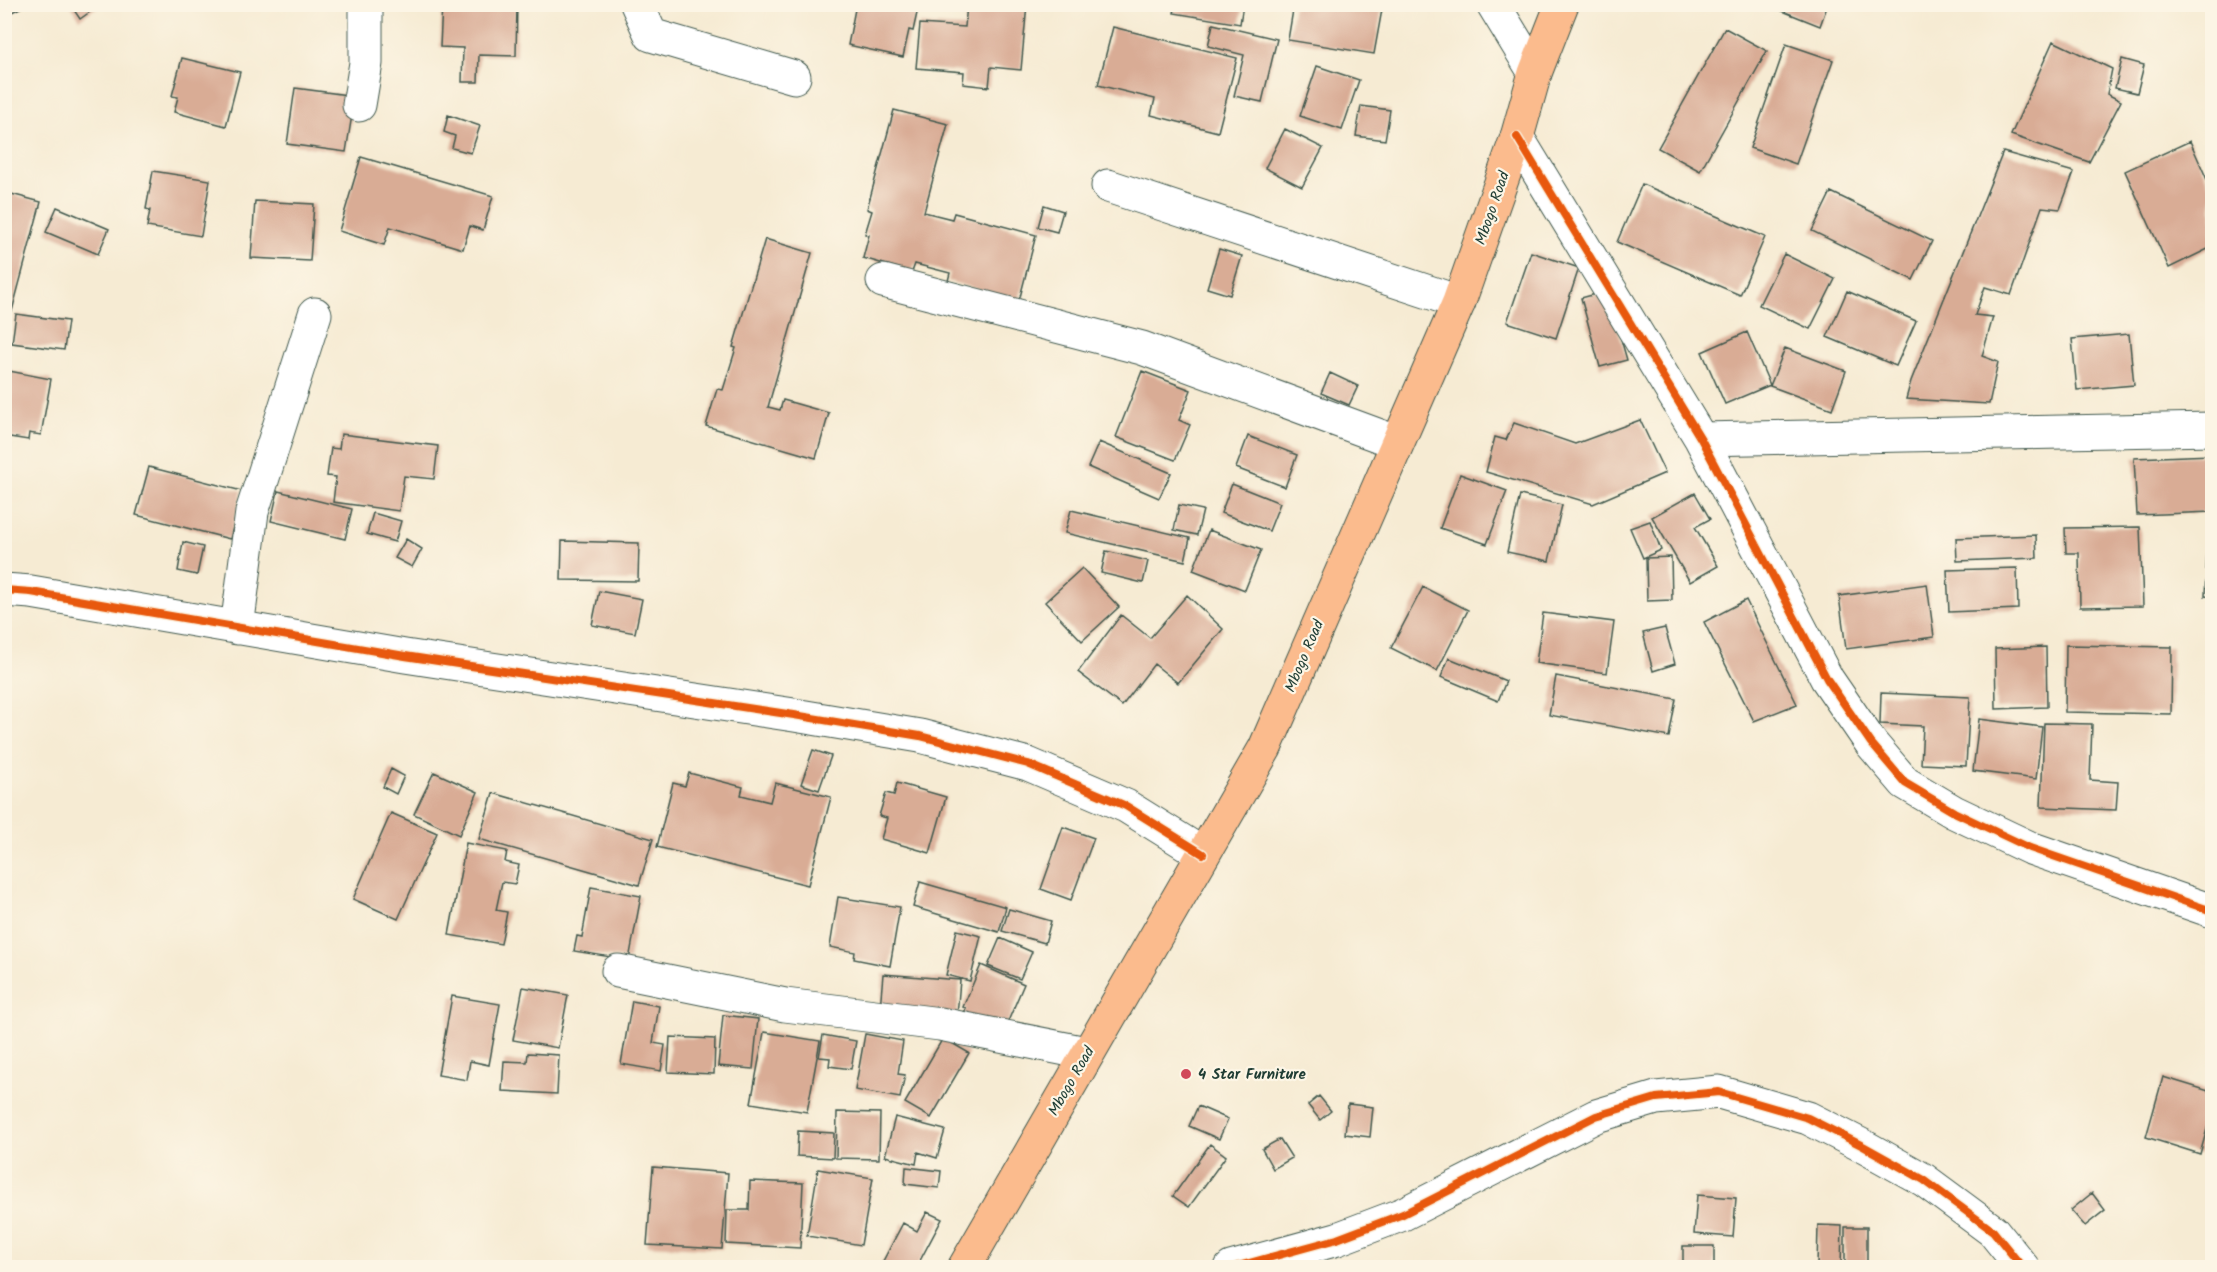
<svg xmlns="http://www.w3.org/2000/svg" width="2217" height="1272" font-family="Kalam,sans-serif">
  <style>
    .building { fill: #d9ac95 }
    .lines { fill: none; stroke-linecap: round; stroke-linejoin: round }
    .minor-casing { stroke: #3f574c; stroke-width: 35 }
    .major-casing { stroke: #3f574c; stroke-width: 35 }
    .minor { stroke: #fff; stroke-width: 33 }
    .major { stroke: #fbbb8d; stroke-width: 33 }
    .cycleway-casing { stroke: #fcf5e5; stroke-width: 11 }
    .cycleway { stroke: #e8590c; stroke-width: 8 }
    .poi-dot { fill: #d1495b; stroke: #fcf5e5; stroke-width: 2 }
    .labels { text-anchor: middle; stroke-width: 4.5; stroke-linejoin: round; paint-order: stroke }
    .street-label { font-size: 15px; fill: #1f3d34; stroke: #fcf5e5 }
    .poi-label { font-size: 15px; font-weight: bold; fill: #1f3d34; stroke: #fcf5e5; text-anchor: start }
  </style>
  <rect width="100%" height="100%" fill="#fcf5e5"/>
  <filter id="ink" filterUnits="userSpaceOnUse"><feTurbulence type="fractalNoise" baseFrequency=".0167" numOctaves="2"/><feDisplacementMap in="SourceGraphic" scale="12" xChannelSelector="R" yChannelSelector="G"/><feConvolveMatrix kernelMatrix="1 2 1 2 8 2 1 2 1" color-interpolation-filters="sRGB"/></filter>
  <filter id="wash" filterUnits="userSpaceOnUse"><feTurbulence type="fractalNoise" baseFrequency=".008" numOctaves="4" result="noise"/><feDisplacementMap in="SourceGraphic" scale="24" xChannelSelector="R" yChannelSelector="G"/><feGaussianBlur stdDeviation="1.35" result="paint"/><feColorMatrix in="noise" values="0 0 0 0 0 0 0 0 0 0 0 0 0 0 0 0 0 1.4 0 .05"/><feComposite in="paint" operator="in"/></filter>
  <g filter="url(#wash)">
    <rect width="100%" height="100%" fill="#f6ebd3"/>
    <g id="blocks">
      <path class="building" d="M6 4H28L10 13Z
        M70 4H101L80 19Z
        M442 4H517L516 56 479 55 478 82H462L463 48 440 47Z
        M856 4H919L913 31 909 30 903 57 848 45Z
        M967 4H1027L1021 70 991 67 989 87 963 84 964 72 916 68 920 24 965 27Z
        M1176 4H1243L1240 24 1174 13Z
        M1294 4H1383L1374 54 1288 40Z
        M1765 4H1828L1820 26Z
        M1213 24 1277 39 1262 102 1234 96 1244 55 1208 46Z
        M1113 27 1237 58 1218 132 1151 115 1155 99 1098 85Z
        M1725 28 1767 51 1700 171 1658 148Z
        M2053 41 2112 69 2107 94 2121 101 2089 162 2011 135Z
        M1786 44 1833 60 1796 164 1750 148Z
        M182 58 240 72 226 126 174 112 178 97 172 96Z
        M2122 59 2144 65 2137 93 2115 88Z
        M1317 66 1359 80 1342 130 1300 116Z
        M295 88 355 96 346 152 287 144Z
        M1361 106 1390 110 1385 140 1356 136Z
        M894 110 948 124 924 212 952 219 954 213 1036 235 1019 301 948 281 950 273 915 264 912 272 863 258 869 235 865 234 872 211 867 209Z
        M448 115 480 126 471 153 452 148 455 136 444 132Z
        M1285 129 1323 148 1302 187 1265 168Z
        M2190 141 2212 191V247L2169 268 2125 171Z
        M2003 152 2074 172 2060 209 2042 207 2011 295 1985 287 1975 315 1993 317 1982 356 1998 362 1989 404 1906 399 1911 381Z
        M361 157 493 196 483 230 470 226 463 249 390 227 384 245 339 231Z
        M153 171 210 180 201 236 147 227 150 210 146 209Z
        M1642 184 1765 237 1740 295 1617 242Z
        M4 192 41 202 12 311 4 310Z
        M1831 192 1932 241 1913 280 1812 231Z
        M255 201 314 204 310 261 251 258Z
        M1044 205 1063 211 1057 232 1038 227Z
        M57 207 109 229 98 254 46 232Z
        M765 239 812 253 768 407 780 410 783 400 829 413 816 458 706 426 717 389 723 390 736 348 733 347Z
        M1219 249 1242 256 1230 295 1207 288Z
        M1531 252 1579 268 1556 338 1507 322Z
        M1784 254 1835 279 1810 329 1759 305Z
        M1607 291 1627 360 1600 367 1581 298Z
        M1847 291 1916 321 1896 366 1827 337Z
        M16 314 68 321 64 350 12 343Z
        M1747 332 1770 385 1725 404 1702 352Z
        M2129 334 2134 385 2077 390 2072 339Z
        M1785 348 1846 371 1832 409 1770 386Z
        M4 370 51 379 41 435 29 433 28 440 4 436Z
        M1142 371 1191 390 1179 420 1190 425 1175 460 1116 437Z
        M1330 373 1358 386 1349 405 1321 393Z
        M1640 420 1665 473 1593 504 1486 472 1495 437 1506 440 1514 423 1575 444Z
        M341 434 438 446 434 479 404 476 399 511 333 502 336 477 327 476 331 448 339 449Z
        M1248 436 1297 455 1285 487 1236 468Z
        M1099 442 1171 473 1159 498 1088 467Z
        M2212 455V512L2137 515 2134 458Z
        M149 467 242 491 230 539 136 515Z
        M1460 474 1507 491 1487 544 1440 528Z
        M1232 484 1280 503 1269 531 1221 513Z
        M278 491 352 509 345 539 271 521Z
        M1695 493 1710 519 1695 527 1718 566 1690 582 1652 517Z
        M1520 495 1562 505 1549 561 1507 552Z
        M1179 505 1203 510 1197 535 1174 530Z
        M1071 510 1190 538 1185 561 1065 533Z
        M373 513 401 521 395 542 367 534Z
        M1650 521 1661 550 1643 558 1630 528Z
        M2208 524H2212V597L2205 596Z
        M2140 527 2143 606 2080 607 2079 553H2066L2065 528Z
        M1209 530 1261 550 1245 590 1193 570Z
        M2036 535 2037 558 1957 561 1956 538Z
        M406 539 422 549 412 567 395 558Z
        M562 541 639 543 638 581 561 580Z
        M183 542 203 547 197 575 178 571Z
        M1106 551 1148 561 1143 583 1101 573Z
        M1671 557 1672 600 1647 601 1646 558Z
        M1082 568 1119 607 1082 641 1045 602Z
        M2017 568 2018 609 1949 612 1947 570Z
        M1927 584 1934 637 1846 649 1839 596Z
        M1423 587 1468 610 1437 671 1391 648Z
        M599 591 642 599 635 633 592 625Z
        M1187 595 1223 629 1178 683 1154 664 1122 706 1078 672 1121 615 1150 638Z
        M1746 600 1797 704 1754 721 1704 622Z
        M1543 613 1614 622 1607 673 1536 663Z
        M1665 628 1675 664 1653 671 1643 633Z
        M2066 645 2172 647 2171 714 2065 712Z
        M2046 647 2047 707 1996 709 1995 649Z
        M1449 658 1506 681 1498 701 1441 677Z
        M1556 676 1676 699 1669 737 1549 715Z
        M1881 693 1970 697 1966 766 1921 764 1923 726 1880 724Z
        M1979 719 2042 727 2036 779 1973 771Z
        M2044 723 2092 724 2090 780 2118 782 2116 810 2041 807Z
        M813 750 831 756 819 790 801 784Z
        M391 769 404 776 396 794 383 787Z
        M434 772 478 792 459 835 414 814Z
        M689 773 743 787 741 795 770 802 775 783 831 797 808 885 657 847 673 783 685 786Z
        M897 783 946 797 930 853 881 839 887 818 879 816 886 793 894 795Z
        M493 793 653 839 639 885 479 839Z
        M391 813 437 833 398 919 353 899Z
        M1063 827 1094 838 1071 900 1041 889Z
        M466 843 507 851 505 862 519 865 515 884 502 882 496 910 507 912 501 944 449 935Z
        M920 882 1006 907 999 932 913 907Z
        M591 887 641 896 629 960 574 951 577 936 582 937Z
        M838 897 900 907 890 966 854 959 855 952 830 947Z
        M1009 909 1051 921 1045 943 1002 931Z
        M957 930 981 936 970 981 946 975Z
        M1000 938 1032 952 1020 979 988 966Z
        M981 965 1024 984 1006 1026 961 1021 966 1008 963 1007Z
        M883 974 960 980 957 1016 880 1009Z
        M523 987 568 995 558 1048 513 1040Z
        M452 996 500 1004 489 1065 470 1061 467 1080 438 1075Z
        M632 1001 659 1006 653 1043 665 1045 661 1071 621 1064Z
        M723 1015 758 1019 753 1069 718 1066Z
        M764 1032 820 1041 807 1112 751 1103Z
        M865 1034 903 1041 898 1074 905 1075 900 1098 855 1090Z
        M823 1035 856 1041 851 1069 829 1066 830 1058 819 1057Z
        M670 1037 715 1039 714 1074 668 1072Z
        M943 1038 969 1053 931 1118 905 1103Z
        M528 1053 559 1055 557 1094 502 1091 504 1061 527 1062Z
        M2163 1077 2212 1092V1111L2200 1154 2146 1137Z
        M1319 1096 1331 1111 1320 1120 1308 1105Z
        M1348 1104 1373 1107 1370 1137 1345 1134Z
        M1198 1106 1228 1119 1219 1139 1189 1126Z
        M837 1112 880 1113 879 1159 836 1158Z
        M895 1117 945 1130 937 1158 918 1152 916 1164 885 1156Z
        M798 1131 834 1133 833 1158 797 1156Z
        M1280 1139 1292 1158 1273 1169 1262 1149Z
        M1210 1144 1226 1156 1189 1207 1173 1196Z
        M653 1167 728 1173 722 1249 647 1245Z
        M906 1167 941 1171 939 1188 905 1184Z
        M818 1169 873 1178 861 1245 807 1236Z
        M750 1181 803 1183 800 1248 726 1244 727 1210H749Z
        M2092 1193 2105 1210 2085 1226 2071 1210Z
        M1697 1195 1736 1198 1733 1237 1694 1234Z
        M927 1212 942 1219 916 1268H891L882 1263 903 1223 917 1231Z
        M1818 1225 1842 1226 1841 1268H1817Z
        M1845 1227H1867V1265H1845Z
        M1683 1246H1714V1268H1683Z"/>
    </g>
  </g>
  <g filter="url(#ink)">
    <use href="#blocks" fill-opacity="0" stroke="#3f574c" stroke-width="1.5"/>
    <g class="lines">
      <g class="minor-casing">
        <path id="minor" d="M637 4 651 35 794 77
          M1493 4 1535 73
          M359 105 366 63V4
          M1517 137 1701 439 1827 679 1871 743 1905 783 1954 812 2030 848 2212 911
          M1108 186 1459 302
          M883 281 1142 348 1396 442
          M1701 439 2212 429
          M4 590 31 592 405 656 794 715 920 736 1028 764 1126 806 1203 854
          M237 628 252 512 315 314
          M618 971 785 1005 940 1024 1086 1053
          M1231 1268 1337 1239 1403 1214 1596 1116 1656 1098 1719 1092 1808 1118 1863 1146 1924 1180 1993 1231 2023 1268"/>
      </g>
      <g class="major-casing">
        <path id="major" d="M964 1268 1265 748 1459 302 1517 137 1535 73 1562 4"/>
      </g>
      <use href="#minor" class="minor"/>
      <use href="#major" class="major"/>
      <g class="cycleway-casing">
        <path id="cycleway" d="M1517 137 1701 439 1827 679 1871 743 1905 783 1954 812 2030 848 2212 911
          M4 590 31 592 405 656 794 715 920 736 1028 764 1126 806 1203 854
          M1231 1268 1337 1239 1403 1214 1596 1116 1656 1098 1719 1092 1808 1118 1863 1146 1924 1180 1993 1231 2023 1268"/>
      </g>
      <use href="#cycleway" class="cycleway"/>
    </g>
  </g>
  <circle class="poi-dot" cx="1186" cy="1074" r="6"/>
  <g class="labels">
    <g class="street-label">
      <text transform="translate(1492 208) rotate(-71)" y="5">Mbogo Road</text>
      <text transform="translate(1304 656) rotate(-67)" y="5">Mbogo Road</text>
      <text transform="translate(1071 1081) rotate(-60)" y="5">Mbogo Road</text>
    </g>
    <g class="poi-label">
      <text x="1198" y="1079">4 Star Furniture</text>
    </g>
  </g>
  <rect width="2217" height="1272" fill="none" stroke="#fcf5e5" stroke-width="24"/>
</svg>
